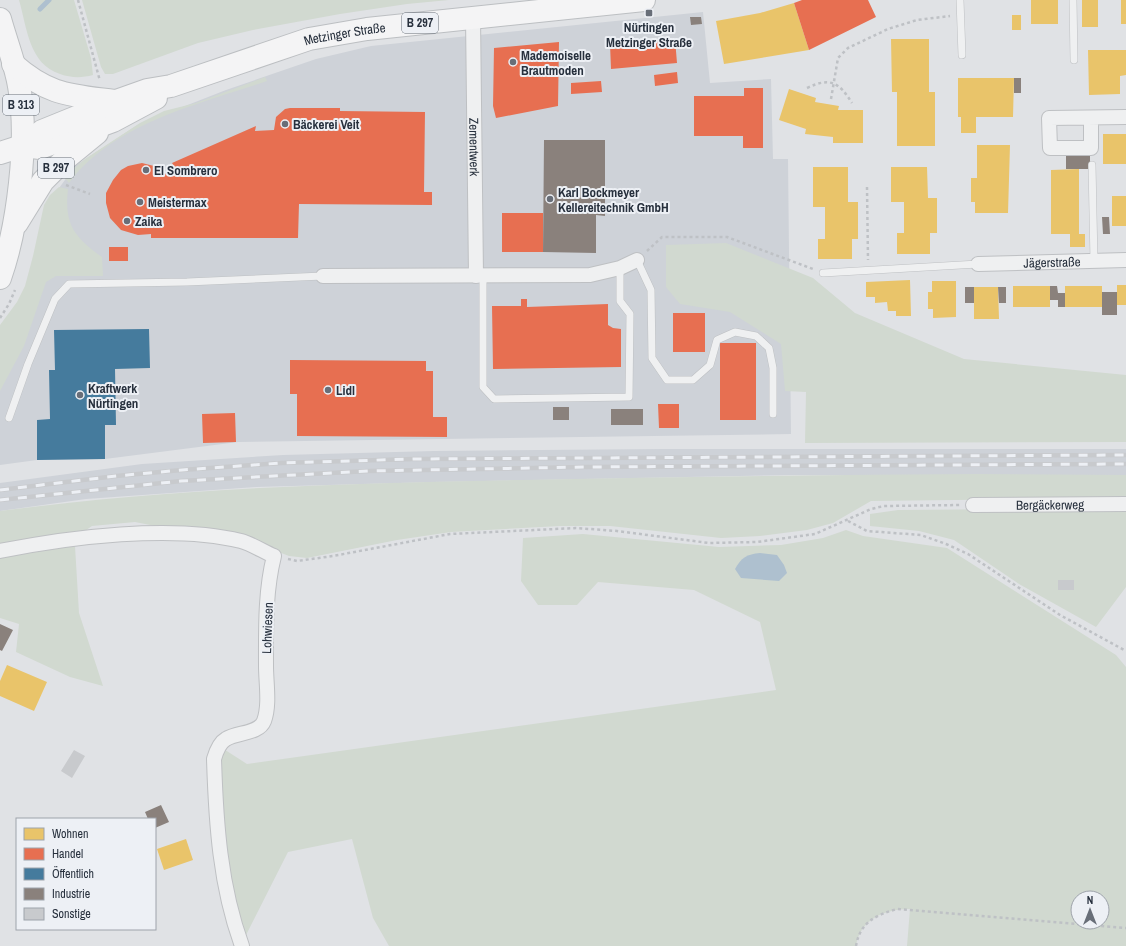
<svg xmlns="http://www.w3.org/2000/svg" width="1126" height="946" font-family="'Archivo Narrow',sans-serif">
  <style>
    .built { fill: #ced2d8 }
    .green { fill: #d1d9d0; fill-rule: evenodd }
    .water { fill: #aec0cf }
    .homes { fill: #e9c46a }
    .shops { fill: #e76f51 }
    .public { fill: #457b9d }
    .industry { fill: #8a817c }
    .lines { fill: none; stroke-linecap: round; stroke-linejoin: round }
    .stream { stroke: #aec0cf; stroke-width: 5 }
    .building { fill: #c8cacd }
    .lane-casing { stroke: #bec0c3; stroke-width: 8 }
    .street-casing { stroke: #bec0c3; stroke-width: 16 }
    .primary-casing { stroke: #bcbfc2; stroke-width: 24 }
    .path { stroke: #bec1c5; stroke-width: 2.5; stroke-dasharray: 3 3; stroke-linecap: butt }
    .lane { stroke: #eff0f1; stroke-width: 7 }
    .street { stroke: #eff0f1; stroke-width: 14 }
    .primary { stroke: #f4f4f5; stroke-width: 22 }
    .rail-casing { stroke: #c8cacd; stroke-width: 4.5 }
    .rail { stroke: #edf0f5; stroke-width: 3; stroke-dasharray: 9; stroke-linecap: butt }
    .poi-dot { fill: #686e78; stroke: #edf0f5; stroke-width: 1.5 }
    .labels { text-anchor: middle; stroke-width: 4; stroke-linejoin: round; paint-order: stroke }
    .shield { fill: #edf0f5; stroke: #626a74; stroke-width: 1 }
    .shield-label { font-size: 12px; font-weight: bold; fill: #27303d }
    .poi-label { font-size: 13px; font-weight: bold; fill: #27303d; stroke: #edf0f5; text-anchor: start }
    .street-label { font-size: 13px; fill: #27303d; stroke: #edf0f5 }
  </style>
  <rect width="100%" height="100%" fill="#e0e2e5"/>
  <path class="built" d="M703 12 710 83 771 79 773 159H788L791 434 238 442 105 459 37 460 0 465V380L49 202 75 166 139 124 226 90 316 59 371 46Z
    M665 449H1126V475H788L435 482 256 487 86 499 0 511V483L142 464 283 455 434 451Z"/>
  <path class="green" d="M19 0H74L91 58 93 75C82 78 71 78 60 74 29 64 27 28 19 0Z
    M82 0H449L407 4 340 14 253 30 198 43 113 74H105L101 67Z
    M265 77 267 81C199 104 113 123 69 183L64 177 85 159 140 123 164 111 196 103Z
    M59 187 68 189C64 224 74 237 102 257L103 276H56L46 282 24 346 0 391V325L17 302 25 286 33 256 44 205 50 195Z
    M726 243 813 278 855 313 964 359 1126 375V442L805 443 806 392 785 391 781 344 730 312 680 304 666 287V245Z
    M977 474 1126 475V498L871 501 833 523 807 530 760 536 721 538 610 526H560L451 532 397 540 307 558 289 556 271 549 135 522 92 526 79 535 0 546V511C173 488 346 483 520 480 672 477 825 475 977 474Z
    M1126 508V587L1096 627 1019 584 954 540 919 531 870 526V514L898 510Z
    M846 530 863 536 947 548 1116 655 1126 667V946H907L910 909C885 909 860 919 856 946H389L373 918 352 839 288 852 241 945 231 915 216 752 219 746 247 764 776 690 760 622 694 590 598 582 577 605H538L521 581 523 538 583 534 719 547 781 545 823 538ZM1078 898H1102V922H1078Z
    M75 546 79 613 103 686 70 677 16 652 19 624 0 618V557L24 552Z"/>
  <path class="water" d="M760 553 777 555 784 565 787 573 779 581 741 578 735 569C741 558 747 554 760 553Z"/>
  <path class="homes" d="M1031 0H1058V24H1031Z
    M1082 0H1098V27H1082Z
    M1121 0H1126V24H1121Z
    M794 3 809 50 724 64 716 21 760 13Z
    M1012 15H1021V30H1012Z
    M891 39H929V92H935V146H897V92H892Z
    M1088 50H1126V75L1120 76V94L1089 95Z
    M958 78H1014L1013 117H976V133H961V117H958Z
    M789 89 816 98 815 102 839 106 838 110H863V143H833V137L805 134 806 129 779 120Z
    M1103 134H1126V164H1103Z
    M977 145H1010L1008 213H975V202H971V178H977Z
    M813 167H848V202H858V239H852V259H818V239H825V207H813Z
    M891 167H927L928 198H937V233H930V254H897V233H904V202H891Z
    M1079 169V234H1085V247H1070V234H1051V170Z
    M1112 196H1126V226H1112Z
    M910 280 911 316H896V311H888L887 302 875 303V297H866V282Z
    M932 281H956V317L933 318V309H928V292H932Z
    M1117 285H1126V305H1117Z
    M1013 286H1050V307H1013Z
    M1065 286H1102V307H1065Z
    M974 287H998L999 319H974Z
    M7 665 47 682 34 711 0 696V681Z
    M186 839 193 860 164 870 157 849Z"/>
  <path class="shops" d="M802 0H868L876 17 809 50 794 3Z
    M675 39 677 63 611 69 610 44Z
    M559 42 558 106 496 118 493 106 494 48Z
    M677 72 678 83 655 86 654 75Z
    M601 81 602 92 571 94V83Z
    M744 88H763V148H743V136H694V96H744Z
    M290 108H340V111L425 112 424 192H432V205L299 204 298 238H151V234L138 235 121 230 110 218 106 203V193L113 180 121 170 128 166 142 163 158 167 166 174 175 168 172 163 256 126 255 131 274 130 276 117 285 109Z
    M502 213H543V252H502Z
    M109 247H128V261H109Z
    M521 299H527V307L608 304V325L613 328 621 329V367L493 369 492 306H521Z
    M673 313H705V352H673Z
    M720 343H756V420H720Z
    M290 360 426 361V371H433V417H447V437L297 436V394H290Z
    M658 404H679V428H659Z
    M235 413 236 442 203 443 202 414Z"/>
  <path class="public" d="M149 329 150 368 115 369 116 425H105V459L37 460V420L50 419 49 370H55L54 330Z"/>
  <path class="industry" d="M690 17H701L702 24 691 25Z
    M1014 78H1021V93H1014Z
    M544 140H605V216L596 215V253L543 252Z
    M1066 155H1090V169H1066Z
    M1102 217H1109L1110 234H1103Z
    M1050 286H1057L1058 293H1065V307H1058V300H1050Z
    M965 287H974V303H965Z
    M998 287H1006V303H999Z
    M1102 292H1117V315H1102Z
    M553 407H569V420H553Z
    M611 409H643V425H611Z
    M0 624 13 630 2 651 0 650Z
    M161 805 169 822 155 828V819H148L145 812Z"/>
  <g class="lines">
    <path class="stream" d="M40 9 49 0"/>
  </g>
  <path class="building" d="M1058 580H1074V590H1058Z
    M74 750 85 756 72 778 61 771Z"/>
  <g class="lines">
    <g class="lane-casing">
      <path id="lane" d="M960 0 962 55
        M1073 0 1074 60
        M1092 165 1094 261
        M637 260 651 290 652 358 667 380H693L710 365 717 340 735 332 756 336 769 348 773 368V414
        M823 273 978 264
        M483 276V387L494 399 629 397 630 314 620 301V268
        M9 418 28 364 55 299 69 284 187 282 323 276"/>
    </g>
    <g class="street-casing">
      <g id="street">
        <path id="s1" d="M473 17 476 276"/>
        <path d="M1091 118V148H1050L1049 118 1126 117"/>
        <path id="s2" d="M978 264 1126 260"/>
        <path d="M323 276 590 275 620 268 637 260"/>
        <path id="s3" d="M973 505 1126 504"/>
        <path d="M0 551C70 537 172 524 241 541 252 544 264 552 274 556 265 592 266 629 266 666 266 683 270 705 264 721 259 734 237 732 226 739 219 743 216 752 214 759 216 823 220 886 242 946"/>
      </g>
    </g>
    <g class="primary-casing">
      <g id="primary">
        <path d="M0 19C6 41 15 63 19 86 29 140 18 227 0 278"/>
        <path d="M13 64C48 95 69 95 114 101"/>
        <path d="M24 146 40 148 113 121 156 98"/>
        <path id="s4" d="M0 153 22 146 42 131 116 101 147 90 171 86 309 39 367 29 644 0"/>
        <path d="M17 223 43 181 64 160 97 133"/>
      </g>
    </g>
    <path class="path" d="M78 0 100 81
      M807 88C830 77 839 82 852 103
      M831 99 838 58 848 48 888 29 917 20 950 16
      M66 185 90 194
      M867 187 868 260
      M647 251 662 237H727L813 269
      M0 318 9 304 15 290
      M848 521 867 531 921 535 946 544 968 554 1060 615 1126 651
      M288 559 297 561 333 556 450 534 576 528 617 531 709 543 757 542 815 534 871 509 884 506 960 505
      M856 946C860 922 876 915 897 909L1126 928"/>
    <use href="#lane" class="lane"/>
    <use href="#street" class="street"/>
    <use href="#primary" class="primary"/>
    <g class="rail-casing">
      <path id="rail" d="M0 490 116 476 182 470 281 463 414 459 1126 455
        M0 500 181 481 369 471 584 467 1126 464"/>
    </g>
    <use href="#rail" class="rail"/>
  </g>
  <g class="poi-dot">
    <rect x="645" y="9" width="8" height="8" rx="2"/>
    <circle cx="513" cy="62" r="4"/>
    <circle cx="285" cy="124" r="4"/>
    <circle cx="146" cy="170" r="4"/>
    <circle cx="550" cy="199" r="4"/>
    <circle cx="140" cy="202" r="4"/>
    <circle cx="127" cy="221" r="4"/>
    <circle cx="328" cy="390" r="4"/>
    <circle cx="80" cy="395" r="4"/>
  </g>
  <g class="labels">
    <g class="shield">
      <rect x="402" y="13" width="36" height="20" rx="3"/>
      <rect x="3" y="95" width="36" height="20" rx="3"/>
      <rect x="38" y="158" width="36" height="20" rx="3"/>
    </g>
    <g class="shield-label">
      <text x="420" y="27">B 297</text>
      <text x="21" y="109">B 313</text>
      <text x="56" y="172">B 297</text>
    </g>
    <g class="poi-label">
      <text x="649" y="32" text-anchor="middle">Nürtingen<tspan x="649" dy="15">Metzinger Straße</tspan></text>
      <text x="521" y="60">Mademoiselle<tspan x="521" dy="15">Brautmoden</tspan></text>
      <text x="293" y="129">Bäckerei Veit</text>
      <text x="154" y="175">El Sombrero</text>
      <text x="558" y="197">Karl Bockmeyer<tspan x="558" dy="15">Kellereitechnik GmbH</tspan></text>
      <text x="148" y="207">Meistermax</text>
      <text x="135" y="226">Zaika</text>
      <text x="88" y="393">Kraftwerk<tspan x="88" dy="15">Nürtingen</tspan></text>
      <text x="336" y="395">Lidl</text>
    </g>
    <g class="street-label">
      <text dy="5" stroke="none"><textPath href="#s4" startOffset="367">Metzinger Straße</textPath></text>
      <text dy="5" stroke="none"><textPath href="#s1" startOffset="130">Zementwerk</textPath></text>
      <text dy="5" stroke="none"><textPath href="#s2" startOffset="74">Jägerstraße</textPath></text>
      <text dy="5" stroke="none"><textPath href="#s3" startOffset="77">Bergäckerweg</textPath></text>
      <text transform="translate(267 628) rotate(-88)" y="5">Lohwiesen</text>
    </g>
  </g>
  <rect x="16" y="818" width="140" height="112" fill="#edf0f5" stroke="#9ea3ab"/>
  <rect x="24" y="828" width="20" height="12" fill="#e9c46a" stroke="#9ea3ab"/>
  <text x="52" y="838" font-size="12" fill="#27303d">Wohnen</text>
  <rect x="24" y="848" width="20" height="12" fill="#e76f51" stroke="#9ea3ab"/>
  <text x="52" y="858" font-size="12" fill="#27303d">Handel</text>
  <rect x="24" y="868" width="20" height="12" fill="#457b9d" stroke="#9ea3ab"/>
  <text x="52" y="878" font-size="12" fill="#27303d">Öffentlich</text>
  <rect x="24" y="888" width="20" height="12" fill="#8a817c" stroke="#9ea3ab"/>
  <text x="52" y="898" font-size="12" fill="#27303d">Industrie</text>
  <rect x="24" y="908" width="20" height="12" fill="#c8cacd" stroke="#9ea3ab"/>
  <text x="52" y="918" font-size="12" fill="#27303d">Sonstige</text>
  <g transform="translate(1090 910)"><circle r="19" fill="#edf0f5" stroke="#9ea3ab"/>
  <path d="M0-3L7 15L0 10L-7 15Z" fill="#686e78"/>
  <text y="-6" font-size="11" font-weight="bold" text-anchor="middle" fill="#27303d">N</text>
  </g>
</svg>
